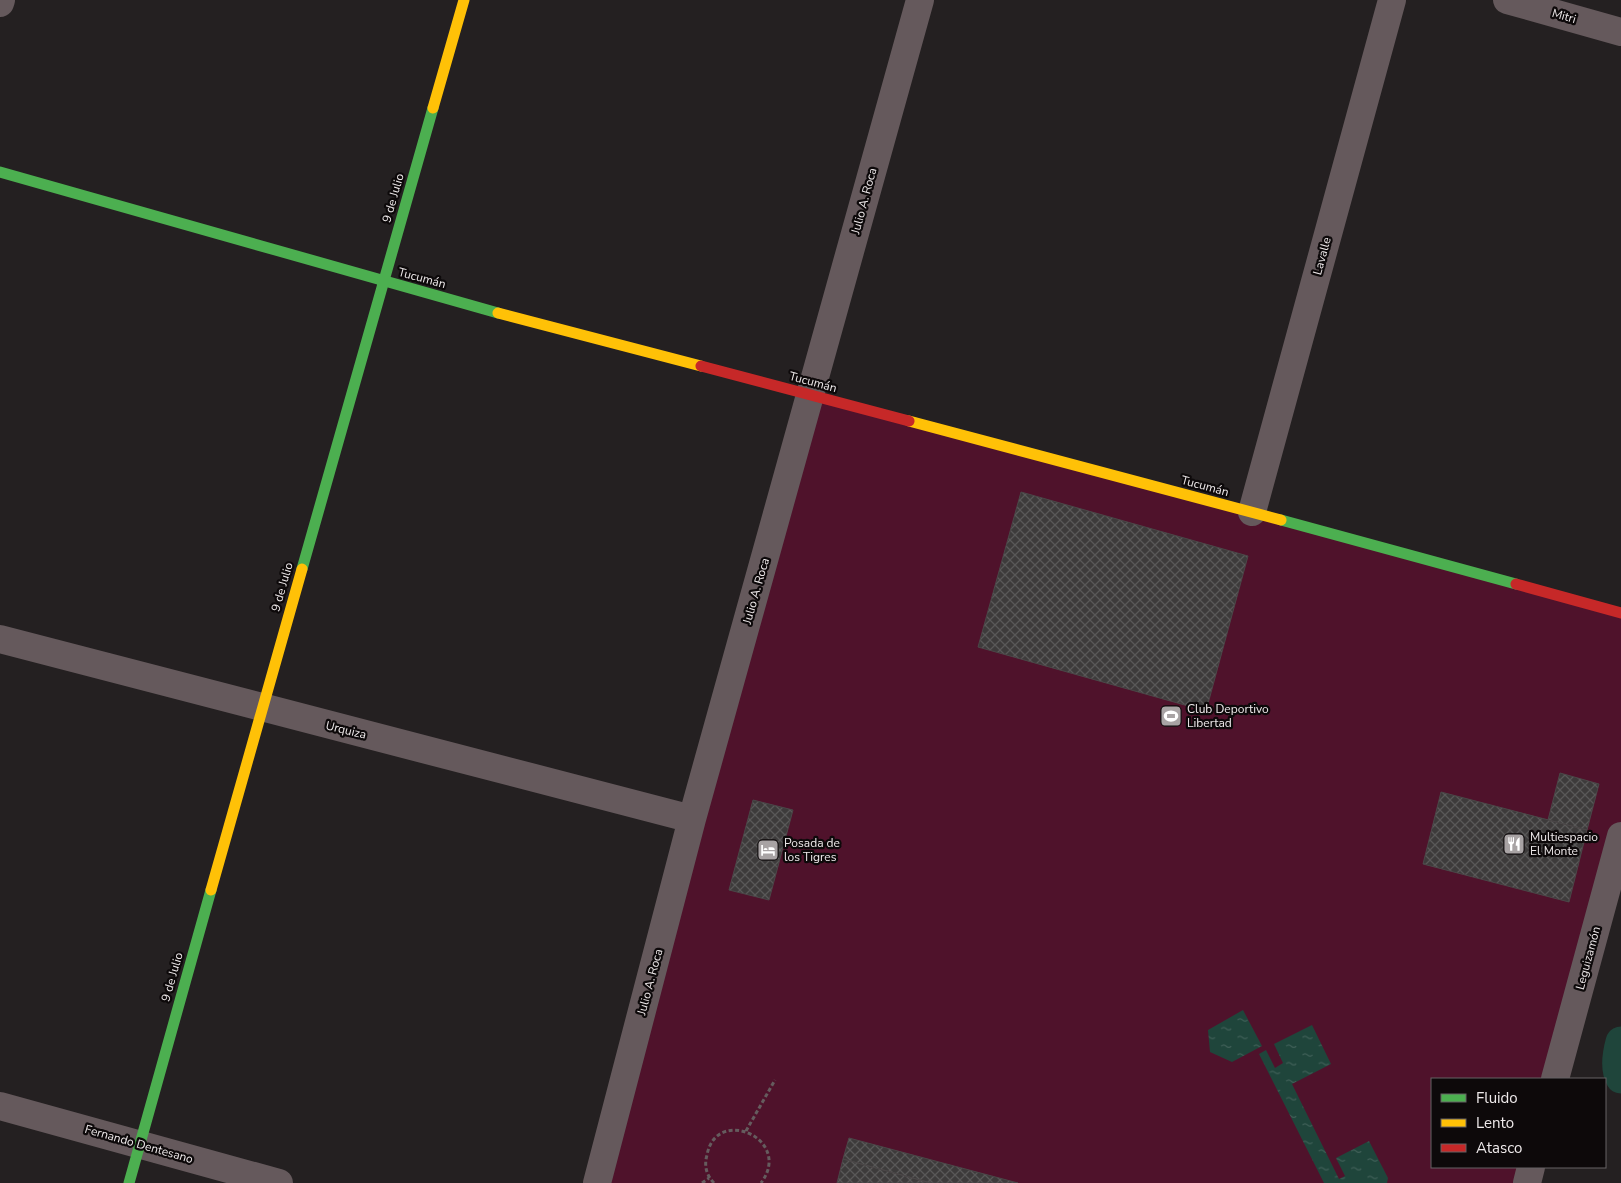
<svg xmlns="http://www.w3.org/2000/svg" width="1621" height="1183" font-family="'Nunito Sans',sans-serif">
  <style>
    .pitch { fill: #4f122b }
    .water { fill: url(#water-ripples) }
    .lines { fill: none; stroke-linecap: round; stroke-linejoin: round }
    .canal { stroke: #1f453b; stroke-width: 31 }
    .building { fill: url(#building-cross-hatch); stroke: #4b4748 }
    .path { stroke: #655c5e; stroke-width: 3; stroke-dasharray: 4 2.5; stroke-linecap: butt }
    .street { stroke: #65595c; stroke-width: 28 }
    .fast { stroke: #4caf50; stroke-width: 11 }
    .slow { stroke: #ffc107; stroke-width: 11 }
    .jam { stroke: #c62828; stroke-width: 11 }
    .labels { text-anchor: middle; stroke-width: 4.5; stroke-linejoin: round; paint-order: stroke }
    .street-label { font-size: 12px; fill: #efeaeb; stroke: #0d090a }
    .poi-label { font-size: 12px; fill: #efeaeb; stroke: #0d090a; text-anchor: start }
  </style>
  <defs>
    <pattern id="water-ripples" width="26" height="14" patternUnits="userSpaceOnUse" patternTransform="scale(1.25)"><rect width="26" height="14" fill="#1f453b"/><path d="M2 4q2-2 4 0t4 0M15 11q2-2 4 0t4 0" fill="none" stroke="#406058"/></pattern>
    <pattern id="building-cross-hatch" width="8" height="8" patternUnits="userSpaceOnUse" patternTransform="scale(1.25)"><rect width="8" height="8" fill="#3d3b3b"/><path d="M0 0l8 8M0 8l8-8" fill="none" stroke="#595858"/></pattern>
  </defs>
  <rect width="100%" height="100%" fill="#242021"/>
  <path class="pitch" d="M810 395 1621 613V836L1555 1079H1432V1167H1531L1527 1183H597Z"/>
  <path class="water" d="M1243 1010 1262 1046 1232 1062 1210 1052 1208 1030Z
    M1312 1025 1331 1064 1292 1084 1339 1179 1345 1176 1336 1158 1369 1141 1388 1178 1387 1183H1324L1259 1054 1266 1050 1275 1068 1283 1063 1274 1044Z"/>
  <g class="lines">
    <path class="canal" d="M1621 1042C1618 1053 1615 1068 1621 1078"/>
  </g>
  <path class="building" d="M1021 492 1248 556 1206 711 978 647Z
    M1560 773 1599 784 1587 830 1548 820Z
    M1441 792 1587 830 1569 902 1423 864Z
    M753 800 793 810 769 900 729 890Z
    M849 1138 1018 1183H931L843 1159Z
    M843 1159 931 1183H837Z"/>
  <g class="lines">
    <path class="path" d="M746 1131 775 1080
      M702 1183 709 1178
      M714 1183C706 1175 704 1165 707 1155 716 1105 794 1139 761 1183"/>
    <path class="street" d="M1507 0 1621 32
      M0 3 1 0
      M1252 512 1392 0
      M0 639 692 819
      M1555 1079 1621 836
      M0 1106 279 1183
      M597 1183 692 819 920 0
      M1527 1183 1531 1167"/>
    <path class="fast" d="M0 172 498 313
      M1281 520 1516 584
      M302 569 433 108
      M129 1183 211 890"/>
    <path class="slow" d="M433 108 464 0
      M498 313 701 366
      M909 421 1281 520
      M211 890 302 569"/>
    <path class="jam" d="M701 366 909 421
      M1516 584 1621 613"/>
  </g>
  <defs>
    <g id="stadium-square" transform="scale(1.125)"><rect x="-9" y="-9" width="18" height="18" rx="4" fill="#a8a3a4" stroke="#0d090a"/><path d="M0-5a6.5 5 0 1 0 0 10a6.5 5 0 1 0 0-10ZM-3.5-1.8h7v3.6h-7Z" fill="#fff"/></g>
    <g id="restaurant-square" transform="scale(1.125)"><rect x="-9" y="-9" width="18" height="18" rx="4" fill="#a8a3a4" stroke="#0d090a"/><path d="M-5-6h1v4h1v-4h1v4h1v-4h1v5L-1.5 .5V6h-2V.5L-5-1ZM5-6V6H3V1.5H1.5Q1.5-4 5-6Z" fill="#fff"/></g>
    <g id="hotel-square" transform="scale(1.125)"><rect x="-9" y="-9" width="18" height="18" rx="4" fill="#a8a3a4" stroke="#0d090a"/><path d="M-6-4.5h1.5V1H6V5H4.5V3h-9V5H-6ZM-4 0a1.8 1.8 0 1 1 3.6 0ZM.5 0V-2.5h3Q6-2.5 6 0Z" fill="#fff"/></g>
  </defs>
  <g fill-rule="evenodd">
    <use href="#stadium-square" x="1171" y="716"/>
    <use href="#restaurant-square" x="1514" y="844"/>
    <use href="#hotel-square" x="768" y="850"/>
  </g>
  <g class="labels">
    <g class="street-label">
      <text transform="translate(1564 16) rotate(16)" y="4">Mitri</text>
      <text transform="translate(393 198) rotate(-74)" y="4">9 de Julio</text>
      <text transform="translate(864 201) rotate(-75)" y="4">Julio A. Roca</text>
      <text transform="translate(1322 256) rotate(-75)" y="4">Lavalle</text>
      <text transform="translate(422 278) rotate(15)" y="4">Tucumán</text>
      <text transform="translate(813 382) rotate(15)" y="4">Tucumán</text>
      <text transform="translate(1205 486) rotate(15)" y="4">Tucumán</text>
      <text transform="translate(282 587) rotate(-74)" y="4">9 de Julio</text>
      <text transform="translate(756 591) rotate(-74)" y="4">Julio A. Roca</text>
      <text transform="translate(346 730) rotate(14)" y="4">Urquiza</text>
      <text transform="translate(1588 958) rotate(-75)" y="4">Leguizamón</text>
      <text transform="translate(172 977) rotate(-74)" y="4">9 de Julio</text>
      <text transform="translate(650 982) rotate(-75)" y="4">Julio A. Roca</text>
      <text transform="translate(139 1144) rotate(16)" y="4">Fernando Dentesano</text>
    </g>
    <g class="poi-label">
      <text x="1187" y="713">Club Deportivo<tspan x="1187" dy="14">Libertad</tspan></text>
      <text x="1530" y="841">Multiespacio<tspan x="1530" dy="14">El Monte</tspan></text>
      <text x="784" y="847">Posada de<tspan x="784" dy="14">los Tigres</tspan></text>
    </g>
  </g>
  <rect x="1431" y="1078" width="175" height="90" fill="#0d090a" stroke="#676364"/>
  <rect x="1441" y="1094" width="25" height="8" fill="#4caf50" stroke="#676364"/>
  <text x="1476" y="1103" font-size="15" fill="#efeaeb">Fluido</text>
  <rect x="1441" y="1119" width="25" height="8" fill="#ffc107" stroke="#676364"/>
  <text x="1476" y="1128" font-size="15" fill="#efeaeb">Lento</text>
  <rect x="1441" y="1144" width="25" height="8" fill="#c62828" stroke="#676364"/>
  <text x="1476" y="1153" font-size="15" fill="#efeaeb">Atasco</text>
</svg>
